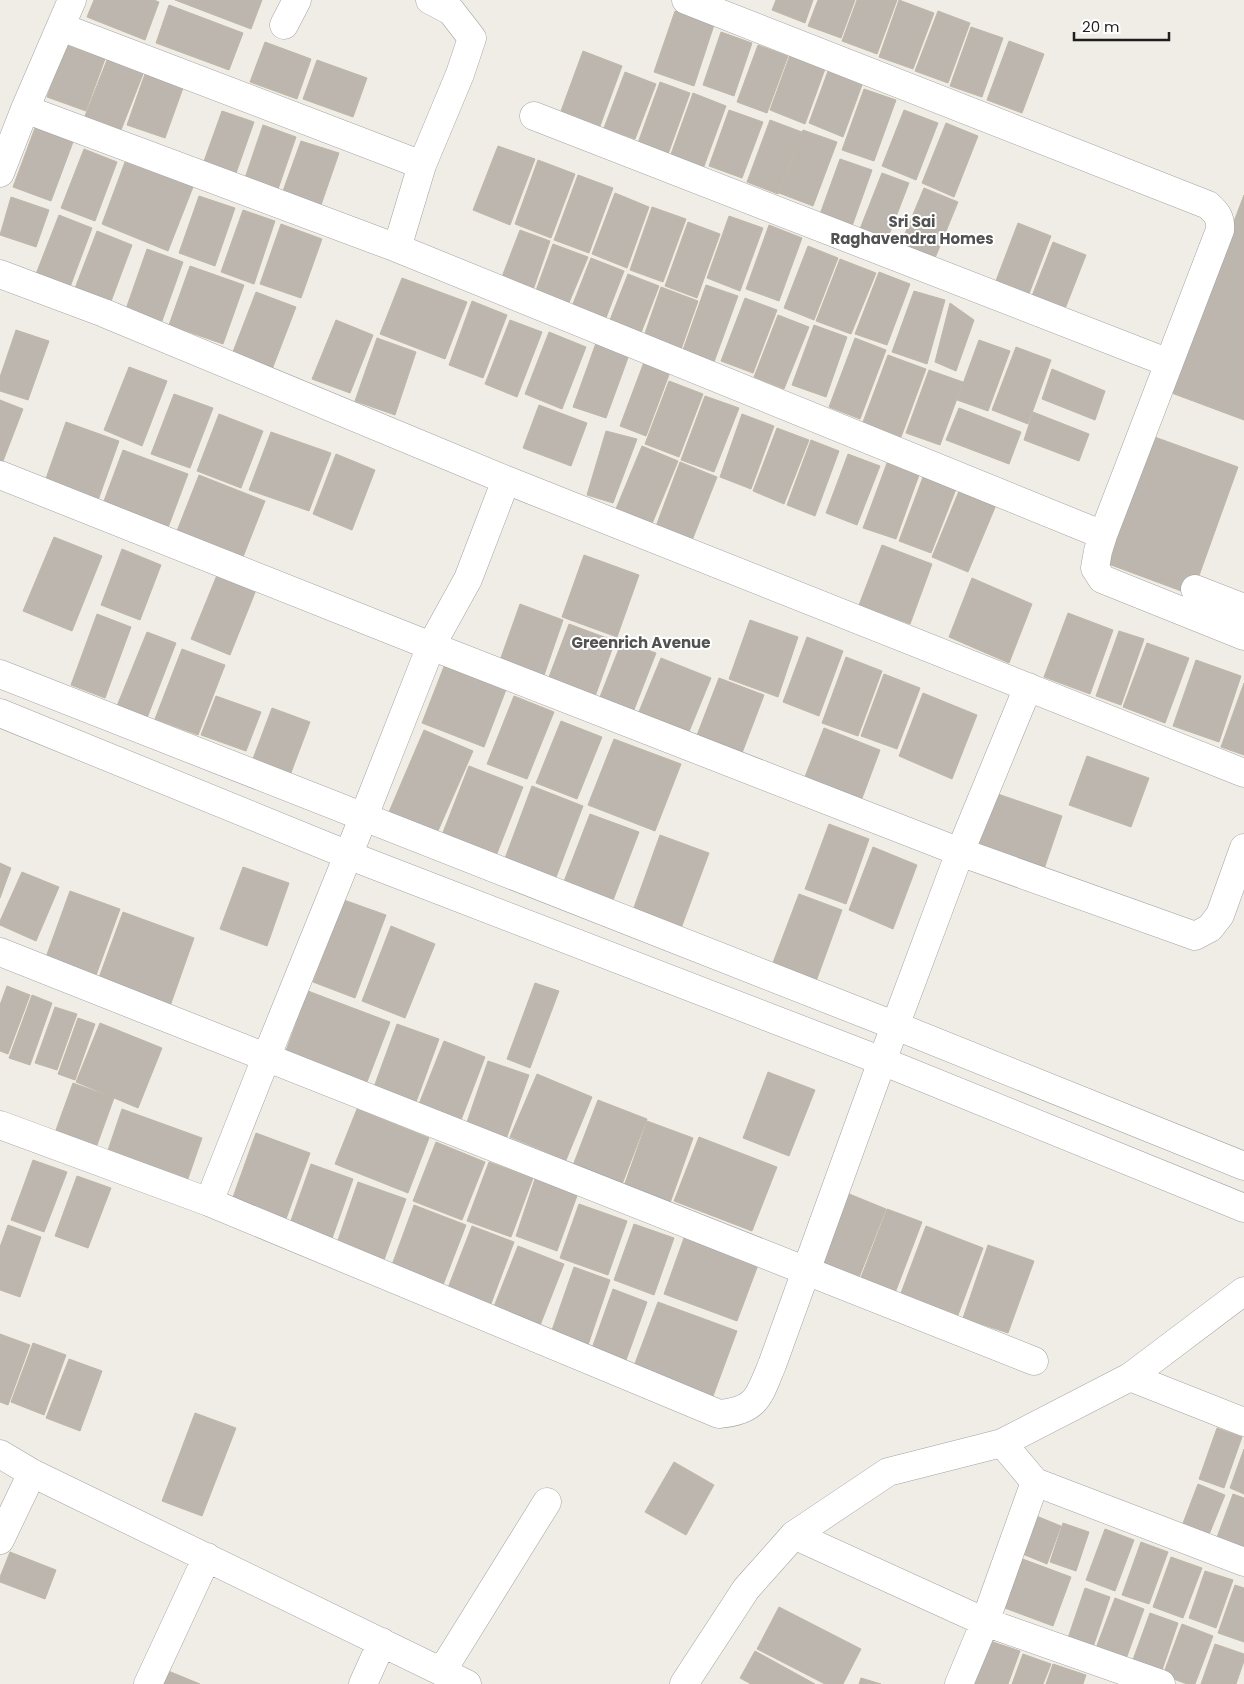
<svg xmlns="http://www.w3.org/2000/svg" width="1244" height="1684" font-family="Poppins,sans-serif">
  <style>
    .building { fill: #bcb6af; stroke: #c0b7a8 }
    .lines { fill: none; stroke-linecap: round; stroke-linejoin: round }
    .minor-casing { stroke: #a3a3a3; stroke-width: 29 }
    .tertiary-casing { stroke: #a3a3a3; stroke-width: 29 }
    .minor { stroke: #fff; stroke-width: 28 }
    .tertiary { stroke: #fff; stroke-width: 28 }
    .labels { text-anchor: middle; stroke-width: 4; stroke-linejoin: round; paint-order: stroke }
    .neighbourhood-label { font-size: 15px; font-weight: bold; fill: #525252; stroke: #fff }
  </style>
  <rect width="100%" height="100%" fill="#efede5"/>
  <path class="building" d="M94 0H154L159 2 145 40 87 17Z
    M175 0H262L251 29Z
    M776 0H813L805 23 772 10Z
    M818 0H855L841 38 808 26Z
    M857 0H897L877 54 842 41Z
    M899 0 934 13 913 69 879 57Z
    M169 5 243 33 229 70 156 43Z
    M675 11 714 25 694 86 654 72Z
    M938 11 970 23 948 83 915 71Z
    M971 27 1003 38 982 97 950 86Z
    M721 32 752 43 734 96 703 85Z
    M1009 41 1044 54 1022 113 987 100Z
    M265 42 311 59 297 99 250 82Z
    M66 45 105 59 86 111 47 97Z
    M758 45 788 56 767 113 737 102Z
    M583 51 622 66 600 126 561 111Z
    M790 55 825 69 805 124 770 110Z
    M107 60 143 74 121 130 85 116Z
    M317 60 367 78 353 117 303 99Z
    M828 71 862 85 843 137 809 123Z
    M625 72 656 84 635 139 604 128Z
    M145 74 183 88 165 138 127 125Z
    M660 82 690 93 668 154 638 143Z
    M864 89 896 100 874 161 842 150Z
    M693 93 726 106 703 169 670 157Z
    M729 110 763 122 742 178 709 166Z
    M904 110 938 123 916 180 882 166Z
    M222 111 254 122 235 176 203 164Z
    M770 120 802 132 778 194 747 182Z
    M946 123 978 136 954 197 922 183Z
    M263 125 296 137 278 189 245 178Z
    M35 128 73 142 51 201 13 187Z
    M803 130 837 142 813 206 779 193Z
    M301 141 339 153 321 205 283 191Z
    M498 146 535 159 510 225 473 210Z
    M84 149 117 162 95 221 61 208Z
    M840 159 872 170 851 229 819 217Z
    M538 160 575 174 551 238 515 224Z
    M125 162 193 187 168 251 102 224Z
    M882 173 909 183 887 240 860 229Z
    M578 175 613 188 589 253 554 240Z
    M924 188 958 202 933 263 899 248Z
    M615 193 649 207 627 268 592 254Z
    M1244 195V420L1169 392Z
    M199 196 235 208 215 266 179 253Z
    M11 197 49 210 36 247 0 235Z
    M652 207 686 219 663 282 630 270Z
    M243 210 275 221 254 284 221 272Z
    M59 215 92 228 70 287 36 274Z
    M729 216 763 228 740 291 707 278Z
    M688 222 720 234 697 298 665 286Z
    M1018 223 1051 236 1027 299 994 286Z
    M281 224 322 239 301 298 260 284Z
    M769 225 802 238 779 301 746 289Z
    M520 230 550 241 532 293 500 282Z
    M97 231 132 245 110 304 74 291Z
    M1053 242 1086 255 1063 314 1030 301Z
    M553 244 588 257 568 305 535 293Z
    M808 246 838 258 814 320 784 308Z
    M147 249 183 262 162 321 126 309Z
    M591 258 624 271 604 323 571 309Z
    M840 259 876 273 851 334 816 321Z
    M190 266 244 285 223 344 169 325Z
    M879 272 910 284 887 345 855 334Z
    M628 274 659 286 639 338 608 325Z
    M402 278 467 302 445 359 380 334Z
    M706 285 738 296 714 362 683 350Z
    M661 287 698 301 679 355 642 342Z
    M914 291 945 300 927 364 892 352Z
    M256 292 296 307 271 372 231 357Z
    M745 298 777 310 753 373 721 361Z
    M472 301 507 315 483 378 449 365Z
    M950 303 974 320 956 371 935 362Z
    M778 315 809 327 784 389 754 377Z
    M336 320 373 335 350 393 312 379Z
    M510 320 542 332 517 397 485 384Z
    M814 325 847 337 826 397 792 385Z
    M16 330 49 341 28 400 0 391V377Z
    M549 332 586 347 562 409 525 394Z
    M377 338 416 352 395 415 355 401Z
    M855 338 886 350 860 419 829 407Z
    M979 340 1010 351 988 411 957 400Z
    M596 343 629 355 606 418 573 407Z
    M1016 347 1051 360 1028 424 992 410Z
    M888 355 926 369 901 437 863 422Z
    M644 362 670 372 646 436 620 426Z
    M129 367 167 381 142 446 104 430Z
    M1052 369 1105 391 1095 420 1042 399Z
    M929 370 963 382 940 445 906 433Z
    M669 381 703 394 679 457 645 444Z
    M174 394 213 408 190 468 151 454Z
    M705 396 739 408 714 472 681 460Z
    M0 400 23 409 0 469Z
    M539 405 587 423 571 466 523 448Z
    M959 408 1021 432 1009 464 946 440Z
    M1033 412 1089 434 1079 461 1024 440Z
    M219 414 263 431 241 488 197 471Z
    M742 414 774 426 751 489 720 477Z
    M66 422 119 441 96 506 43 487Z
    M777 428 809 440 784 504 753 491Z
    M606 431 637 439 613 503 587 495Z
    M271 432 331 453 309 511 249 490Z
    M1149 435 1238 467 1192 595 1103 562Z
    M811 440 839 451 815 516 787 505Z
    M642 446 678 461 649 531 613 516Z
    M123 450 188 474 166 533 101 509Z
    M336 454 375 470 352 530 313 514Z
    M848 454 880 466 857 525 826 513Z
    M680 462 717 477 691 543 655 529Z
    M887 463 919 475 896 539 863 528Z
    M199 475 265 501 241 562 175 536Z
    M923 477 956 489 931 553 899 541Z
    M959 491 996 505 968 572 932 557Z
    M54 537 102 556 72 631 23 611Z
    M882 545 932 564 910 624 859 605Z
    M122 549 161 565 140 620 101 605Z
    M584 555 639 575 617 637 562 617Z
    M217 575 256 590 230 655 191 639Z
    M972 578 1032 604 1009 663 949 637Z
    M520 604 563 620 541 684 497 669Z
    M1068 613 1113 630 1090 694 1044 677Z
    M97 614 131 627 105 698 71 685Z
    M750 620 798 637 778 697 729 679Z
    M569 624 615 641 593 702 546 685Z
    M1119 631 1144 639 1121 705 1096 696Z
    M147 632 176 643 147 718 117 706Z
    M807 637 843 651 819 716 783 702Z
    M622 641 656 653 630 720 596 707Z
    M1147 643 1189 658 1165 723 1123 707Z
    M182 649 225 665 198 735 155 719Z
    M846 657 882 671 858 736 822 723Z
    M661 658 711 678 686 739 636 719Z
    M1196 660 1241 676 1219 742 1173 726Z
    M445 664 507 687 484 747 422 723Z
    M884 674 920 688 897 749 861 736Z
    M719 678 764 695 739 761 694 743Z
    M1244 683V755L1221 747Z
    M923 693 977 715 952 779 899 756Z
    M216 696 261 712 246 751 201 735Z
    M514 696 554 712 527 779 487 764Z
    M272 708 310 722 289 778 251 764Z
    M561 721 602 737 577 799 536 783Z
    M824 728 880 750 858 809 801 787Z
    M424 730 473 751 434 840 386 819Z
    M614 739 681 764 655 831 588 805Z
    M1087 756 1149 778 1131 827 1069 805Z
    M469 766 523 787 494 861 440 840Z
    M532 786 583 806 555 880 504 861Z
    M995 793 1062 816 1043 872 976 849Z
    M590 814 639 832 612 903 563 884Z
    M829 824 869 839 846 904 805 889Z
    M660 835 709 853 680 931 632 913Z
    M873 847 917 865 893 929 849 910Z
    M0 863 11 868 0 898Z
    M243 867 289 883 267 946 220 929Z
    M22 872 59 887 36 941 0 925V921Z
    M70 891 120 909 95 978 45 960Z
    M799 894 842 910 815 984 771 968Z
    M344 900 386 915 355 998 313 982Z
    M123 912 194 938 169 1009 97 983Z
    M391 926 435 944 405 1018 362 1001Z
    M535 983 559 991 530 1068 507 1059Z
    M7 986 30 995 8 1054 0 1051V1005Z
    M308 991 390 1022 365 1087 284 1056Z
    M32 995 52 1003 30 1065 9 1058Z
    M55 1007 77 1014 57 1070 35 1063Z
    M78 1018 95 1024 75 1080 58 1074Z
    M100 1023 162 1048 138 1108 76 1082Z
    M397 1024 439 1039 416 1102 374 1087Z
    M444 1041 485 1057 461 1120 419 1104Z
    M488 1061 529 1075 505 1142 465 1128Z
    M768 1072 815 1090 789 1156 743 1138Z
    M537 1074 592 1097 566 1160 510 1137Z
    M73 1083 114 1098 93 1156 52 1141Z
    M598 1100 647 1119 621 1187 572 1168Z
    M122 1109 202 1138 184 1190 104 1162Z
    M357 1109 429 1138 408 1193 335 1164Z
    M647 1121 693 1138 670 1203 624 1186Z
    M256 1133 310 1153 286 1219 232 1200Z
    M699 1137 777 1167 752 1231 674 1201Z
    M436 1142 485 1162 462 1220 413 1201Z
    M33 1160 67 1172 44 1232 11 1220Z
    M489 1162 533 1178 511 1237 467 1221Z
    M311 1164 353 1179 330 1244 288 1229Z
    M77 1176 111 1188 88 1248 55 1236Z
    M535 1179 578 1193 557 1251 516 1236Z
    M358 1182 406 1199 384 1260 337 1243Z
    M842 1191 886 1209 858 1280 813 1263Z
    M579 1204 627 1221 608 1275 560 1258Z
    M414 1205 466 1225 443 1285 392 1265Z
    M887 1209 922 1222 895 1293 860 1280Z
    M634 1224 674 1238 654 1295 614 1280Z
    M8 1225 41 1237 20 1297 0 1290V1247Z
    M472 1226 514 1242 489 1309 446 1293Z
    M926 1226 983 1248 958 1315 901 1293Z
    M684 1238 758 1265 737 1321 664 1294Z
    M988 1245 1034 1261 1008 1333 963 1318Z
    M518 1246 564 1264 539 1328 493 1309Z
    M574 1267 610 1280 588 1345 551 1333Z
    M613 1289 647 1302 625 1363 591 1351Z
    M658 1302 737 1331 713 1396 634 1366Z
    M0 1334 30 1345 8 1405 0 1402Z
    M33 1343 66 1355 44 1415 11 1402Z
    M69 1359 102 1371 80 1431 46 1418Z
    M195 1413 236 1428 202 1516 162 1501Z
    M1217 1428 1242 1437 1224 1488 1199 1479Z
    M1244 1449V1494L1230 1488Z
    M674 1462 714 1485 686 1535 645 1512Z
    M1198 1484 1225 1495 1206 1542 1180 1531Z
    M1233 1494 1244 1498V1549L1216 1540Z
    M1034 1515 1061 1526 1047 1564 1020 1553Z
    M1063 1523 1089 1532 1076 1571 1050 1562Z
    M1105 1529 1134 1540 1115 1591 1086 1580Z
    M1141 1542 1168 1552 1149 1604 1122 1595Z
    M10 1552 56 1570 45 1599 0 1582V1577Z
    M1171 1557 1202 1568 1183 1618 1153 1607Z
    M1020 1558 1071 1577 1053 1626 1002 1607Z
    M1205 1571 1233 1580 1216 1628 1189 1618Z
    M1235 1585 1244 1588V1642L1218 1633Z
    M1085 1588 1110 1597 1093 1647 1068 1638Z
    M1115 1598 1144 1609 1126 1659 1096 1648Z
    M779 1607 861 1649 843 1684H825L757 1649Z
    M1150 1613 1178 1623 1159 1679 1130 1668Z
    M1182 1624 1213 1636 1195 1684H1187L1163 1675Z
    M987 1640 1020 1651 1008 1684H971Z
    M1215 1644 1244 1654V1661L1236 1684H1201Z
    M755 1651 815 1684H751L740 1678Z
    M1023 1654 1051 1664 1043 1684H1012Z
    M1053 1664 1086 1675 1083 1684H1046Z
    M166 1670 200 1684H160Z
    M861 1678 881 1684H859Z"/>
  <g class="lines">
    <g class="minor-casing">
      <path id="minor" d="M686 0 1208 205C1217 213 1221 218 1220 230L1103 535 1098 551 1095 568 1102 579 1244 636
        M284 25 297 0
        M61 27 422 165
        M25 109 397 248 1103 535
        M534 116 1169 363
        M0 173 25 109 72 0
        M397 248 422 165 460 74 472 38 451 11 430 0
        M0 274 104 313 506 480 1244 773
        M0 475 431 646 960 852 1195 936 1210 928 1220 915 1244 848
        M1195 589 1244 608
        M0 674 896 1026 1244 1166
        M0 713 348 855 882 1061 1244 1208
        M0 952 1034 1361
        M0 1125 209 1202 719 1414C757 1411 759 1396 772 1365L882 1061 960 852 1028 687
        M209 1202 266 1058 364 816 431 646 468 579 506 480
        M1130 1377 1244 1422
        M1002 1443 1035 1482 1244 1562
        M0 1454 32 1473 467 1684
        M794 1535 985 1622 1161 1684
        M0 1540 32 1473
        M442 1671 547 1502
        M148 1684 207 1557
        M363 1684 382 1642
        M959 1684 985 1622 1035 1482"/>
    </g>
    <g class="tertiary-casing">
      <path id="tertiary" d="M684 1684 746 1589 794 1535 888 1472 1002 1443 1130 1377 1244 1291"/>
    </g>
    <use href="#minor" class="minor"/>
    <use href="#tertiary" class="tertiary"/>
  </g>
  <g class="labels">
    <g class="neighbourhood-label">
      <text x="912" y="227">Sri Sai<tspan x="912" dy="17">Raghavendra Homes</tspan></text>
      <text x="641" y="648">Greenrich Avenue</text>
    </g>
  </g>
  <path d="M1074 32v8h95v-8" fill="none" stroke="#1f1f1f" stroke-width="2.5"/>
  <text x="1082" y="32" font-size="15" fill="#1f1f1f" stroke="#ffffff" stroke-width="4" paint-order="stroke">20 m</text>
</svg>
